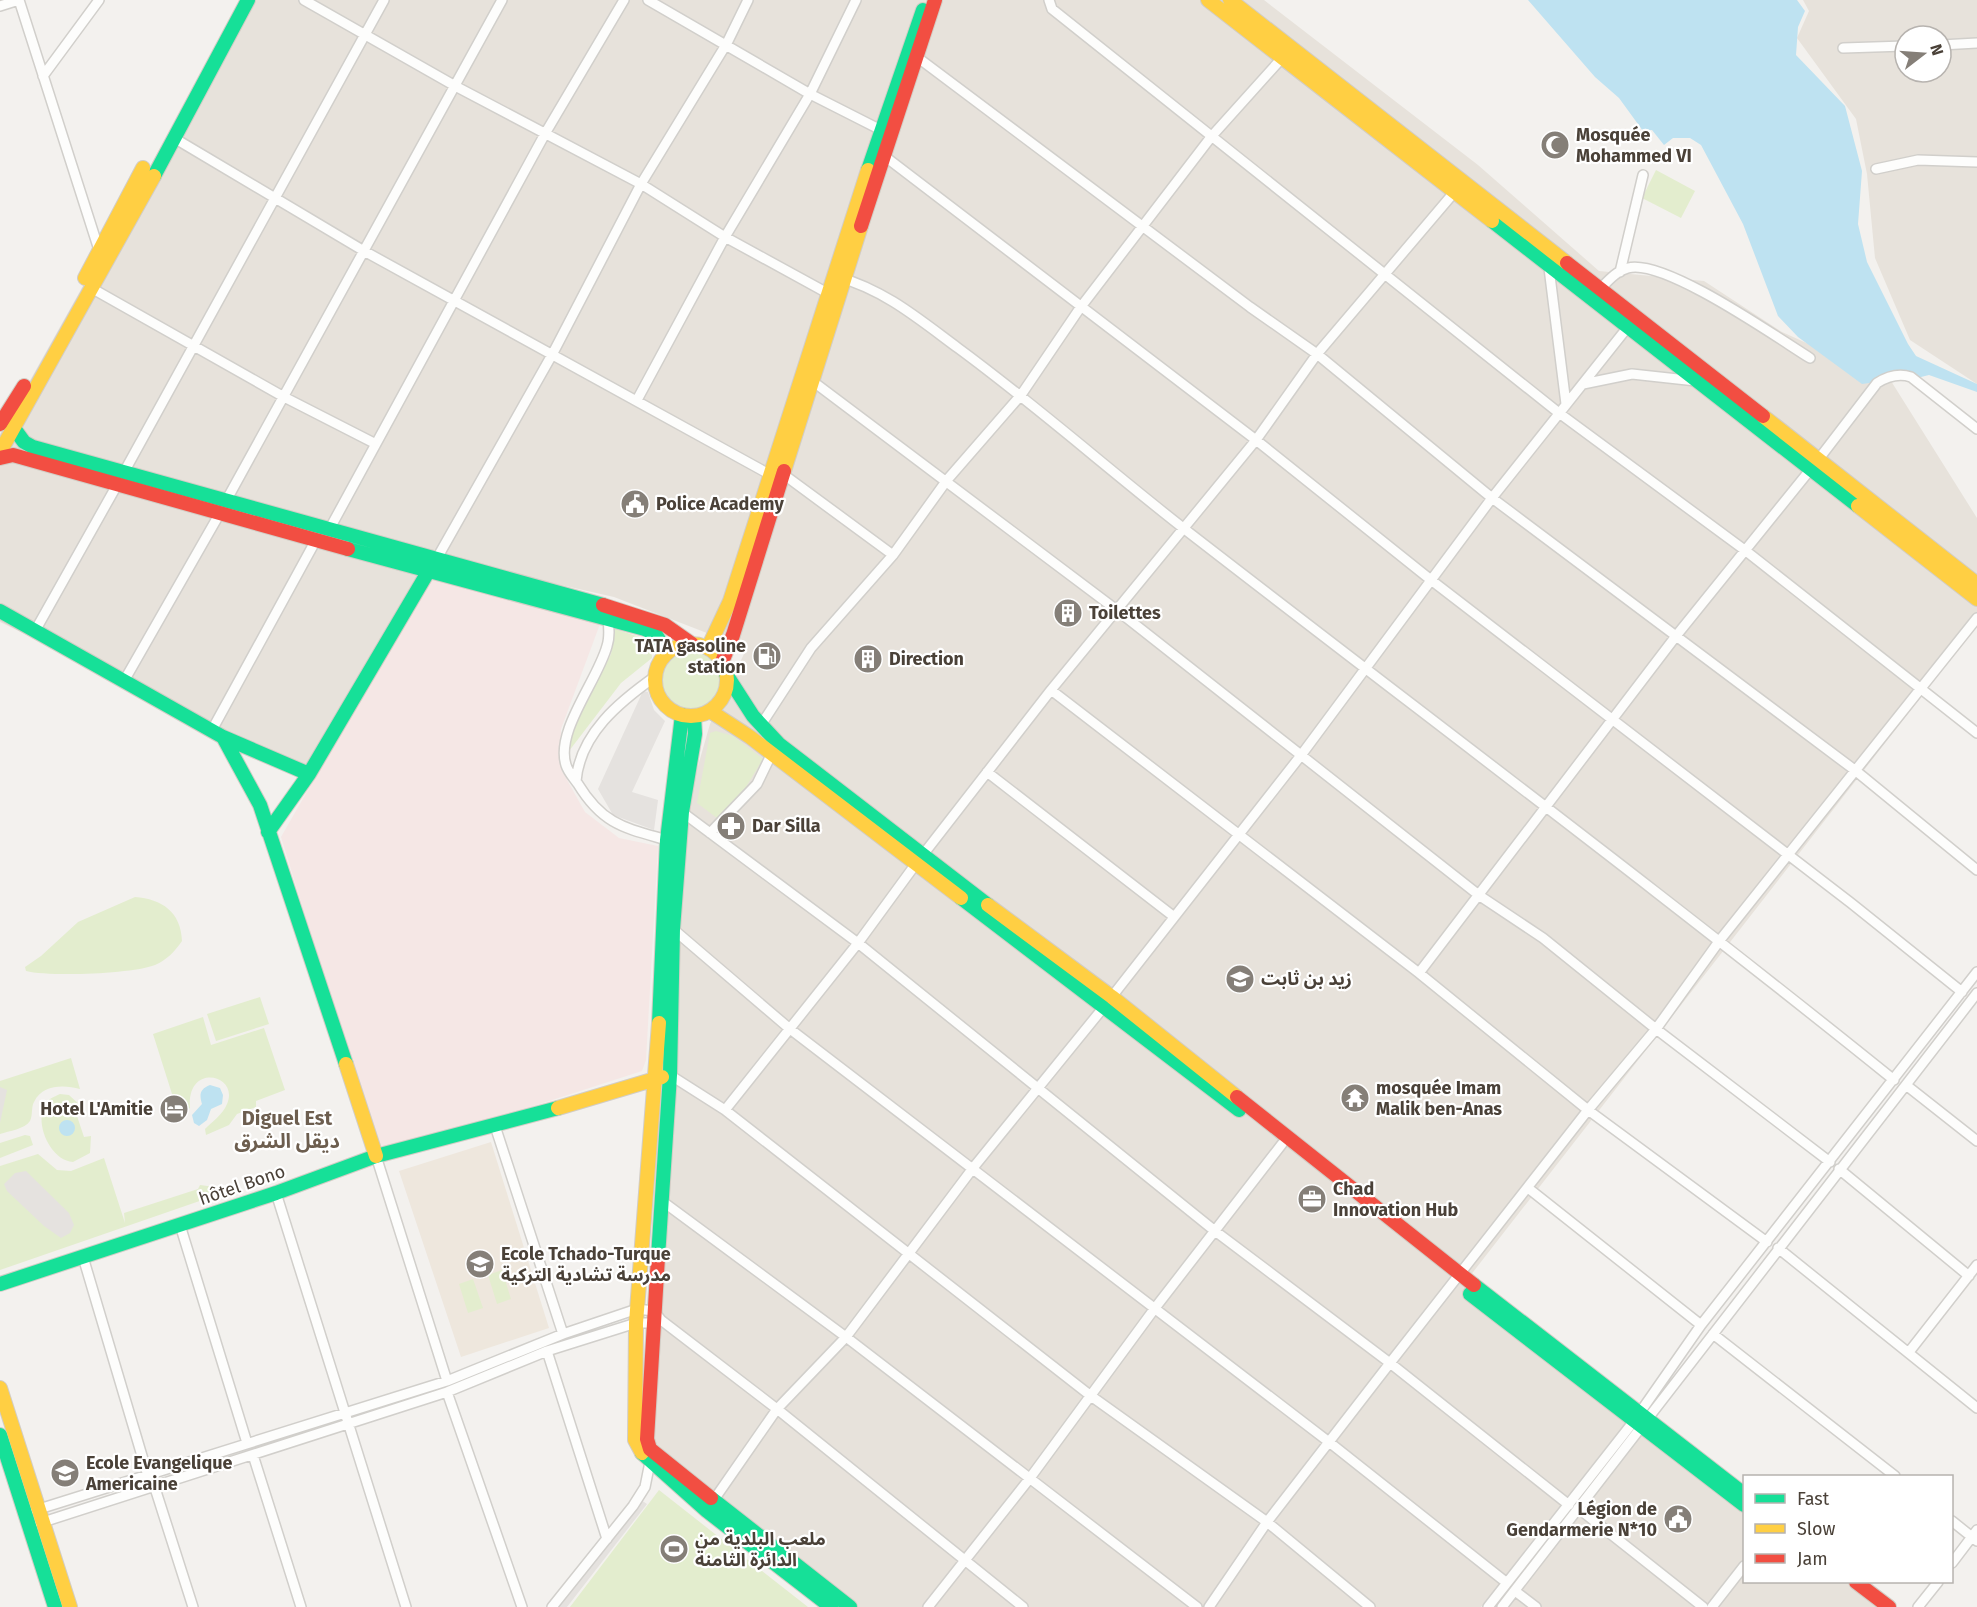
<svg xmlns="http://www.w3.org/2000/svg" width="1977" height="1607" font-family="'Fira Sans','Noto Sans Arabic',sans-serif">
  <style>
    .residential { fill: #e7e2db; fill-rule: evenodd }
    .education { fill: #eee7dd }
    .medical { fill: #f5e7e5 }
    .green { fill: #e3edce }
    .parking { fill: #e5e2df }
    .water { fill: #bee2f1 }
    .lines { fill: none; stroke-linecap: round; stroke-linejoin: round }
    .street-casing { stroke: #d1cfcb; stroke-width: 12 }
    .fast-casing { stroke: #d2cdc5; stroke-width: 16 }
    .slow-casing { stroke: #d2cdc5; stroke-width: 16 }
    .jam-casing { stroke: #d2cdc5; stroke-width: 16 }
    .street { stroke: #fdfdfc; stroke-width: 9 }
    .fast { stroke: #16e098; stroke-width: 14 }
    .slow { stroke: #ffcf43; stroke-width: 14 }
    .jam { stroke: #f24e42; stroke-width: 14 }
    .labels { text-anchor: middle; stroke-width: 4.5; stroke-linejoin: round; paint-order: stroke }
    .poi-label { font-size: 18px; font-weight: bold; fill: #4a4138; stroke: #fff; text-anchor: start }
    .street-label { font-size: 18px; fill: #4a4138; stroke: #fff }
    .neighbourhood-label { font-size: 20px; font-weight: bold; fill: #6d5e4f; stroke: #fff }
  </style>
  <rect width="100%" height="100%" fill="#f3f1ee"/>
  <path class="residential" d="M243 0H1264L1478 165 1599 271 1704 281 1782 332 1891 381 1977 518V625L1470 1276 1744 1490V1582H1864L1897 1607H1482L1494 1592 1481 1607H852L644 1447 660 1112 686 808 710 724 744 654 743 647 614 597 438 557 412 592 308 771 0 622V434Z
    M1803 0H1977V384L1910 340 1875 258 1867 174 1856 119 1797 38 1809 11ZM1905 36H1941V72H1905Z"/>
  <path class="education" d="M491 1142 549 1328 461 1357 399 1171Z"/>
  <path class="medical" d="M430 577 600 624 561 729 562 771 585 812 619 838 658 846 646 1060 642 1071 379 1156 281 837Z"/>
  <path class="green" d="M1656 170 1695 191 1681 218 1642 198Z
    M615 629 646 639 651 644 652 658 621 683 569 751 570 736 611 654Z
    M662 681a29 29 0 1 1 58 0a29 29 0 1 1-58 0Z
    M716 731 733 736 763 759 746 787 717 818 697 803 710 733Z
    M135 897C162 899 181 912 182 941 175 951 167 960 155 965 132 974 50 977 26 971L25 967 41 956 78 922Z
    M260 997 269 1024 216 1041 207 1014Z
    M203 1017 211 1045 264 1028 285 1090 256 1101V1107L237 1114 229 1125 206 1135 205 1129C212 1122 223 1114 227 1104 240 1074 186 1062 190 1108L179 1116 153 1034Z
    M71 1058 80 1089C64 1085 43 1084 34 1102 31 1107 33 1115 30 1121 25 1129 9 1131 0 1134V1081Z
    M60 1094 69 1095 82 1107 75 1110 84 1137 91 1136 90 1153 73 1162C51 1160 35 1126 44 1105 47 1099 54 1097 60 1094Z
    M25 1135 30 1136 33 1145 0 1158V1143Z
    M38 1154 57 1170 71 1171 104 1158 125 1223 124 1213 198 1189 200 1185 215 1187 217 1195 0 1270V1166Z
    M502 1270 511 1299 497 1304 488 1275Z
    M473 1279 483 1308 468 1313 459 1284Z
    M659 1490 808 1607H570Z"/>
  <path class="parking" d="M643 691 648 692 654 710 665 721 632 792 658 800 654 830 613 815 598 789Z
    M0 1087 7 1090 0 1123Z
    M26 1171 69 1213 74 1225 70 1233 61 1238 44 1226 7 1191 4 1184 15 1173Z
    M641 1500 647 1504 567 1607H558Z"/>
  <path class="water" d="M1528 0H1797L1805 11 1798 27 1796 55 1845 106 1862 171 1858 224 1867 262 1908 344 1916 356 1977 384V392L1929 375 1905 381 1891 380 1862 384 1798 337 1778 316 1743 224 1701 145 1690 138H1673L1664 145 1652 130 1643 131 1619 98 1595 77Z
    M210 1085 220 1088 223 1095 222 1104 211 1109 207 1120 199 1126 194 1123 192 1115 202 1104C199 1094 200 1089 210 1085Z
    M59 1128a8 8 0 1 1 16 0a8 8 0 1 1-16 0Z"/>
  <g class="lines">
    <g class="street-casing">
      <path id="street" d="M19 0 99 250
        M304 0 457 87 641 184 725 237 831 295
        M648 0 810 94 881 130
        M1049 0 1052 9 1559 413 1746 551 1977 733
        M0 6 19 0
        M1941 45 1977 43
        M1843 48 1905 46
        M917 57 1250 307 1317 354 1492 498 1856 771 1977 870
        M43 76 99 0
        M174 138 364 251 769 474
        M883 155 1256 440 1431 580 1851 903 1962 992
        M1876 169 1918 160 1977 162
        M1549 268 1566 404
        M1620 272 1643 175
        M838 277C885 290 920 320 958 348 1037 406 1110 471 1187 531 1423 714 1662 893 1894 1080
        M93 289 284 397 376 444
        M1599 290C1608 281 1616 271 1628 268 1664 258 1776 337 1810 358
        M811 380 1118 611 1480 896 1543 938 1656 1029 1830 1162
        M1583 384 1632 374 1696 381
        M637 400 725 237 810 94 856 0
        M1818 460 1877 383C1888 376 1899 373 1911 377L1977 429
        M123 474 384 0
        M783 474 893 555
        M226 501 502 0
        M329 530 546 132 624 0
        M436 560 553 353 641 184 727 43 748 0
        M608 619C609 628 610 637 607 646 598 680 555 731 566 765 568 772 574 778 578 784 603 825 625 828 667 840
        M35 631 117 485
        M124 681 220 513
        M1051 690 1419 973 1676 636 1810 470
        M761 725 811 648 893 555 947 480 1021 395 1080 308 1211 137 1282 58
        M212 730 316 540
        M987 772 1173 916
        M576 781C580 734 619 702 656 676
        M682 812 858 943 1215 1231 1390 1363 1569 1505
        M710 833 757 784 771 755
        M922 856 1051 690 1256 440 1317 354 1457 189
        M673 929 790 1029 1329 1442 1507 1583
        M1419 973 1588 1110 1767 1242
        M670 1075 725 1110 1091 1396 1267 1522 1370 1607
        M1906 1085 1977 1141
        M725 1110 858 943 915 865
        M495 1126 563 1334
        M376 1156 447 1381
        M1839 1169 1969 1276
        M1528 1188 1701 1325
        M276 1193 406 1607
        M662 1201 846 1337 1197 1607
        M180 1225 247 1443
        M1778 1248 1977 1408
        M83 1257 148 1476
        M1713 1334 1895 1476
        M547 1351 607 1539
        M1909 1352 1977 1265
        M447 1392 522 1607
        M253 1455 301 1607
        M154 1485 193 1607
        M711 1504 777 1409 846 1337 973 1168 1103 1008 1302 754 1492 498 1631 323
        M1578 1508 1703 1607
        M36 1510 447 1381 563 1334 637 1309 654 1311 661 1320 777 1409 1023 1607
        M1952 1521 1977 1541
        M40 1523 447 1392 547 1351 636 1323H653L659 1321
        M1952 1563 1977 1530
        M1515 1591 1536 1607
        M552 1607 633 1506 645 1487 650 1462
        M928 1607 1030 1478 1155 1308 1282 1144
        M1209 1607 1267 1522 1390 1363 1588 1110 1656 1029 1720 940 1977 618
        M1488 1607 1634 1421 1701 1325 1977 972
        M1502 1607 1977 993
        M1712 1607 1744 1566
        M1918 1607 1938 1582"/>
    </g>
    <g class="fast-casing">
      <path id="fast" d="M868 170 923 10
        M154 176 248 0
        M1492 221 1858 506
        M13 427 24 442 33 447 603 605
        M348 549 645 629 656 635 667 653
        M0 611 223 737 260 805 346 1064
        M726 674 753 716 779 744 988 905
        M223 737 309 774
        M268 832 309 774 428 572
        M961 898 1239 1110
        M659 1023 667 840 682 715
        M658 1257 670 1075 673 929 682 812 695 734 694 716
        M0 1284 276 1193 376 1156 558 1108
        M1474 1285 1744 1494
        M1470 1294 1744 1505
        M0 1435 55 1607
        M642 1453 707 1511 831 1607
        M711 1498 850 1607"/>
    </g>
    <g class="slow-casing">
      <path id="slow" d="M1208 0 1492 221
        M1230 0 1567 263
        M85 278 143 168
        M1763 416 1977 584
        M0 452 154 176
        M784 471 861 226
        M1858 506 1977 599
        M655 680a36 36 0 1 1 72 0a36 36 0 1 1-72 0Z
        M708 648 730 601 868 170
        M710 711 750 737 961 898
        M988 905 1112 997 1237 1097
        M346 1064 376 1156
        M558 1108 662 1077
        M0 1388 70 1607
        M642 1453 635 1440 636 1323 659 1023"/>
    </g>
    <g class="jam-casing">
      <path id="jam" d="M861 226 935 0
        M1567 263 1763 416
        M0 424 24 386
        M0 458 13 455 348 549
        M603 605 665 625 692 644
        M722 662 733 635 784 471
        M1237 1097 1474 1285
        M658 1257 647 1439 650 1449 711 1498
        M1856 1582 1889 1607"/>
    </g>
    <use href="#street" class="street"/>
    <use href="#fast" class="fast"/>
    <use href="#slow" class="slow"/>
    <use href="#jam" class="jam"/>
  </g>
  <defs>
    <g id="mosque-disc" transform="scale(1.5)"><circle r="9.5" fill="#857f78" stroke="#fff"/><path d="M3.5-4.9A6 6 0 1 0 3.5 4.9A5 5 0 1 1 3.5-4.9Z" fill="#fff"/></g>
    <g id="civic-disc" transform="scale(1.5)"><circle r="9.5" fill="#857f78" stroke="#fff"/><path d="M-.6-6.5H3V-4.5H.6V-3L4-1V1h2V6H-6V1h2V-1L-.6-3ZM-1.2 2.5V6h2.4V2.5Z" fill="#fff"/></g>
    <g id="building-disc" transform="scale(1.5)"><circle r="9.5" fill="#857f78" stroke="#fff"/><path d="M-4-6H4V6H1V3H-1V6H-4ZM-2.5-4.3h1.7v1.8h-1.7ZM.8-4.3h1.7v1.8H.8ZM-2.5-1h1.7V.8h-1.7ZM.8-1h1.7V.8H.8Z" fill="#fff"/></g>
    <g id="fuel-disc" transform="scale(1.5)"><circle r="9.5" fill="#857f78" stroke="#fff"/><path d="M-5.5-6h7V0h2V4h1.3V-2.5L3-4.5l.8-.8L6-3V5H2.5V1h-1V6h-7ZM-4.2-4.7v3.2H.2V-4.7Z" fill="#fff"/></g>
    <g id="pharmacy-disc" transform="scale(1.5)"><circle r="9.5" fill="#857f78" stroke="#fff"/><path d="M-2-6h4v4h4v4h-4v4h-4v-4h-4v-4h4Z" fill="#fff"/></g>
    <g id="school-disc" transform="scale(1.5)"><circle r="9.5" fill="#857f78" stroke="#fff"/><path d="M0-5L7-2L0 1L-7-2ZM-4 1L0 2.5L4 1V4Q0 6-4 4Z" fill="#fff"/></g>
    <g id="temple-disc" transform="scale(1.5)"><circle r="9.5" fill="#857f78" stroke="#fff"/><path d="M0-6L5-2H3V0L6.5 2.5H4V6H1.5V3h-3V6H-4V2.5H-6.5L-3 0V-2H-5Z" fill="#fff"/></g>
    <g id="hotel-disc" transform="scale(1.5)"><circle r="9.5" fill="#857f78" stroke="#fff"/><path d="M-6-4.5h1.5V1H6V5H4.5V3h-9V5H-6ZM-4 0a1.8 1.8 0 1 1 3.6 0ZM.5 0V-2.5h3Q6-2.5 6 0Z" fill="#fff"/></g>
    <g id="office-disc" transform="scale(1.5)"><circle r="9.5" fill="#857f78" stroke="#fff"/><path d="M-6-3h4V-5.5h4V-3h4V5H-6ZM-1-4.5V-3h2v-1.5ZM-6 0V1H6V0Z" fill="#fff"/></g>
    <g id="stadium-disc" transform="scale(1.5)"><circle r="9.5" fill="#857f78" stroke="#fff"/><path d="M0-5a6.5 5 0 1 0 0 10a6.5 5 0 1 0 0-10ZM-3.5-1.8h7v3.6h-7Z" fill="#fff"/></g>
  </defs>
  <g fill-rule="evenodd">
    <use href="#mosque-disc" x="1555" y="145"/>
    <use href="#civic-disc" x="635" y="504"/>
    <use href="#building-disc" x="1068" y="613"/>
    <use href="#fuel-disc" x="767" y="656"/>
    <use href="#building-disc" x="868" y="659"/>
    <use href="#pharmacy-disc" x="731" y="826"/>
    <use href="#school-disc" x="1240" y="979"/>
    <use href="#temple-disc" x="1355" y="1098"/>
    <use href="#hotel-disc" x="174" y="1109"/>
    <use href="#office-disc" x="1312" y="1199"/>
    <use href="#school-disc" x="480" y="1264"/>
    <use href="#school-disc" x="65" y="1473"/>
    <use href="#civic-disc" x="1678" y="1519"/>
    <use href="#stadium-disc" x="674" y="1549"/>
  </g>
  <g class="labels">
    <g class="poi-label">
      <text x="1576" y="141">Mosquée<tspan x="1576" dy="21">Mohammed VI</tspan></text>
      <text x="656" y="510">Police Academy</text>
      <text x="1089" y="619">Toilettes</text>
      <text x="746" y="652" text-anchor="end">TATA gasoline<tspan x="746" dy="21">station</tspan></text>
      <text x="889" y="665">Direction</text>
      <text x="752" y="832">Dar Silla</text>
      <text x="1261" y="985">زيد بن ثابت</text>
      <text x="1376" y="1094">mosquée Imam<tspan x="1376" dy="21">Malik ben-Anas</tspan></text>
      <text x="153" y="1115" text-anchor="end">Hotel L'Amitie</text>
      <text x="1333" y="1195">Chad<tspan x="1333" dy="21">Innovation Hub</tspan></text>
      <text x="501" y="1260">Ecole Tchado-Turque<tspan x="501" dy="21">مدرسة تشادية التركية</tspan></text>
      <text x="86" y="1469">Ecole Evangelique<tspan x="86" dy="21">Americaine</tspan></text>
      <text x="1657" y="1515" text-anchor="end">Légion de<tspan x="1657" dy="21">Gendarmerie N*10</tspan></text>
      <text x="695" y="1545">ملعب البلدية من<tspan x="695" dy="21">الدائرة الثامنة</tspan></text>
    </g>
    <g class="street-label">
      <text transform="translate(242 1185) rotate(-19)" y="6">hôtel Bono</text>
    </g>
    <g class="neighbourhood-label">
      <text x="287" y="1125">Diguel Est<tspan x="287" dy="23">ديقل الشرق</tspan></text>
    </g>
  </g>
  <rect x="1743" y="1475" width="210" height="108" fill="#ffffff" stroke="#b7b3af" stroke-width="1.5"/>
  <rect x="1755" y="1494" width="30" height="9" fill="#16e098" stroke="#b7b3af" stroke-width="1.5"/>
  <text x="1797" y="1505" font-size="18" fill="#4a4138">Fast</text>
  <rect x="1755" y="1524" width="30" height="9" fill="#ffcf43" stroke="#b7b3af" stroke-width="1.5"/>
  <text x="1797" y="1535" font-size="18" fill="#4a4138">Slow</text>
  <rect x="1755" y="1554" width="30" height="9" fill="#f24e42" stroke="#b7b3af" stroke-width="1.5"/>
  <text x="1797" y="1565" font-size="18" fill="#4a4138">Jam</text>
  <g transform="translate(1923 54) rotate(73)"><circle r="28" fill="#ffffff" stroke="#b7b3af" stroke-width="1.5"/>
  <path d="M0-4.5L10 22L0 15L-10 22Z" fill="#857f78"/>
  <text y="-9" font-size="16" font-weight="bold" text-anchor="middle" fill="#4a4138">N</text>
  </g>
</svg>
